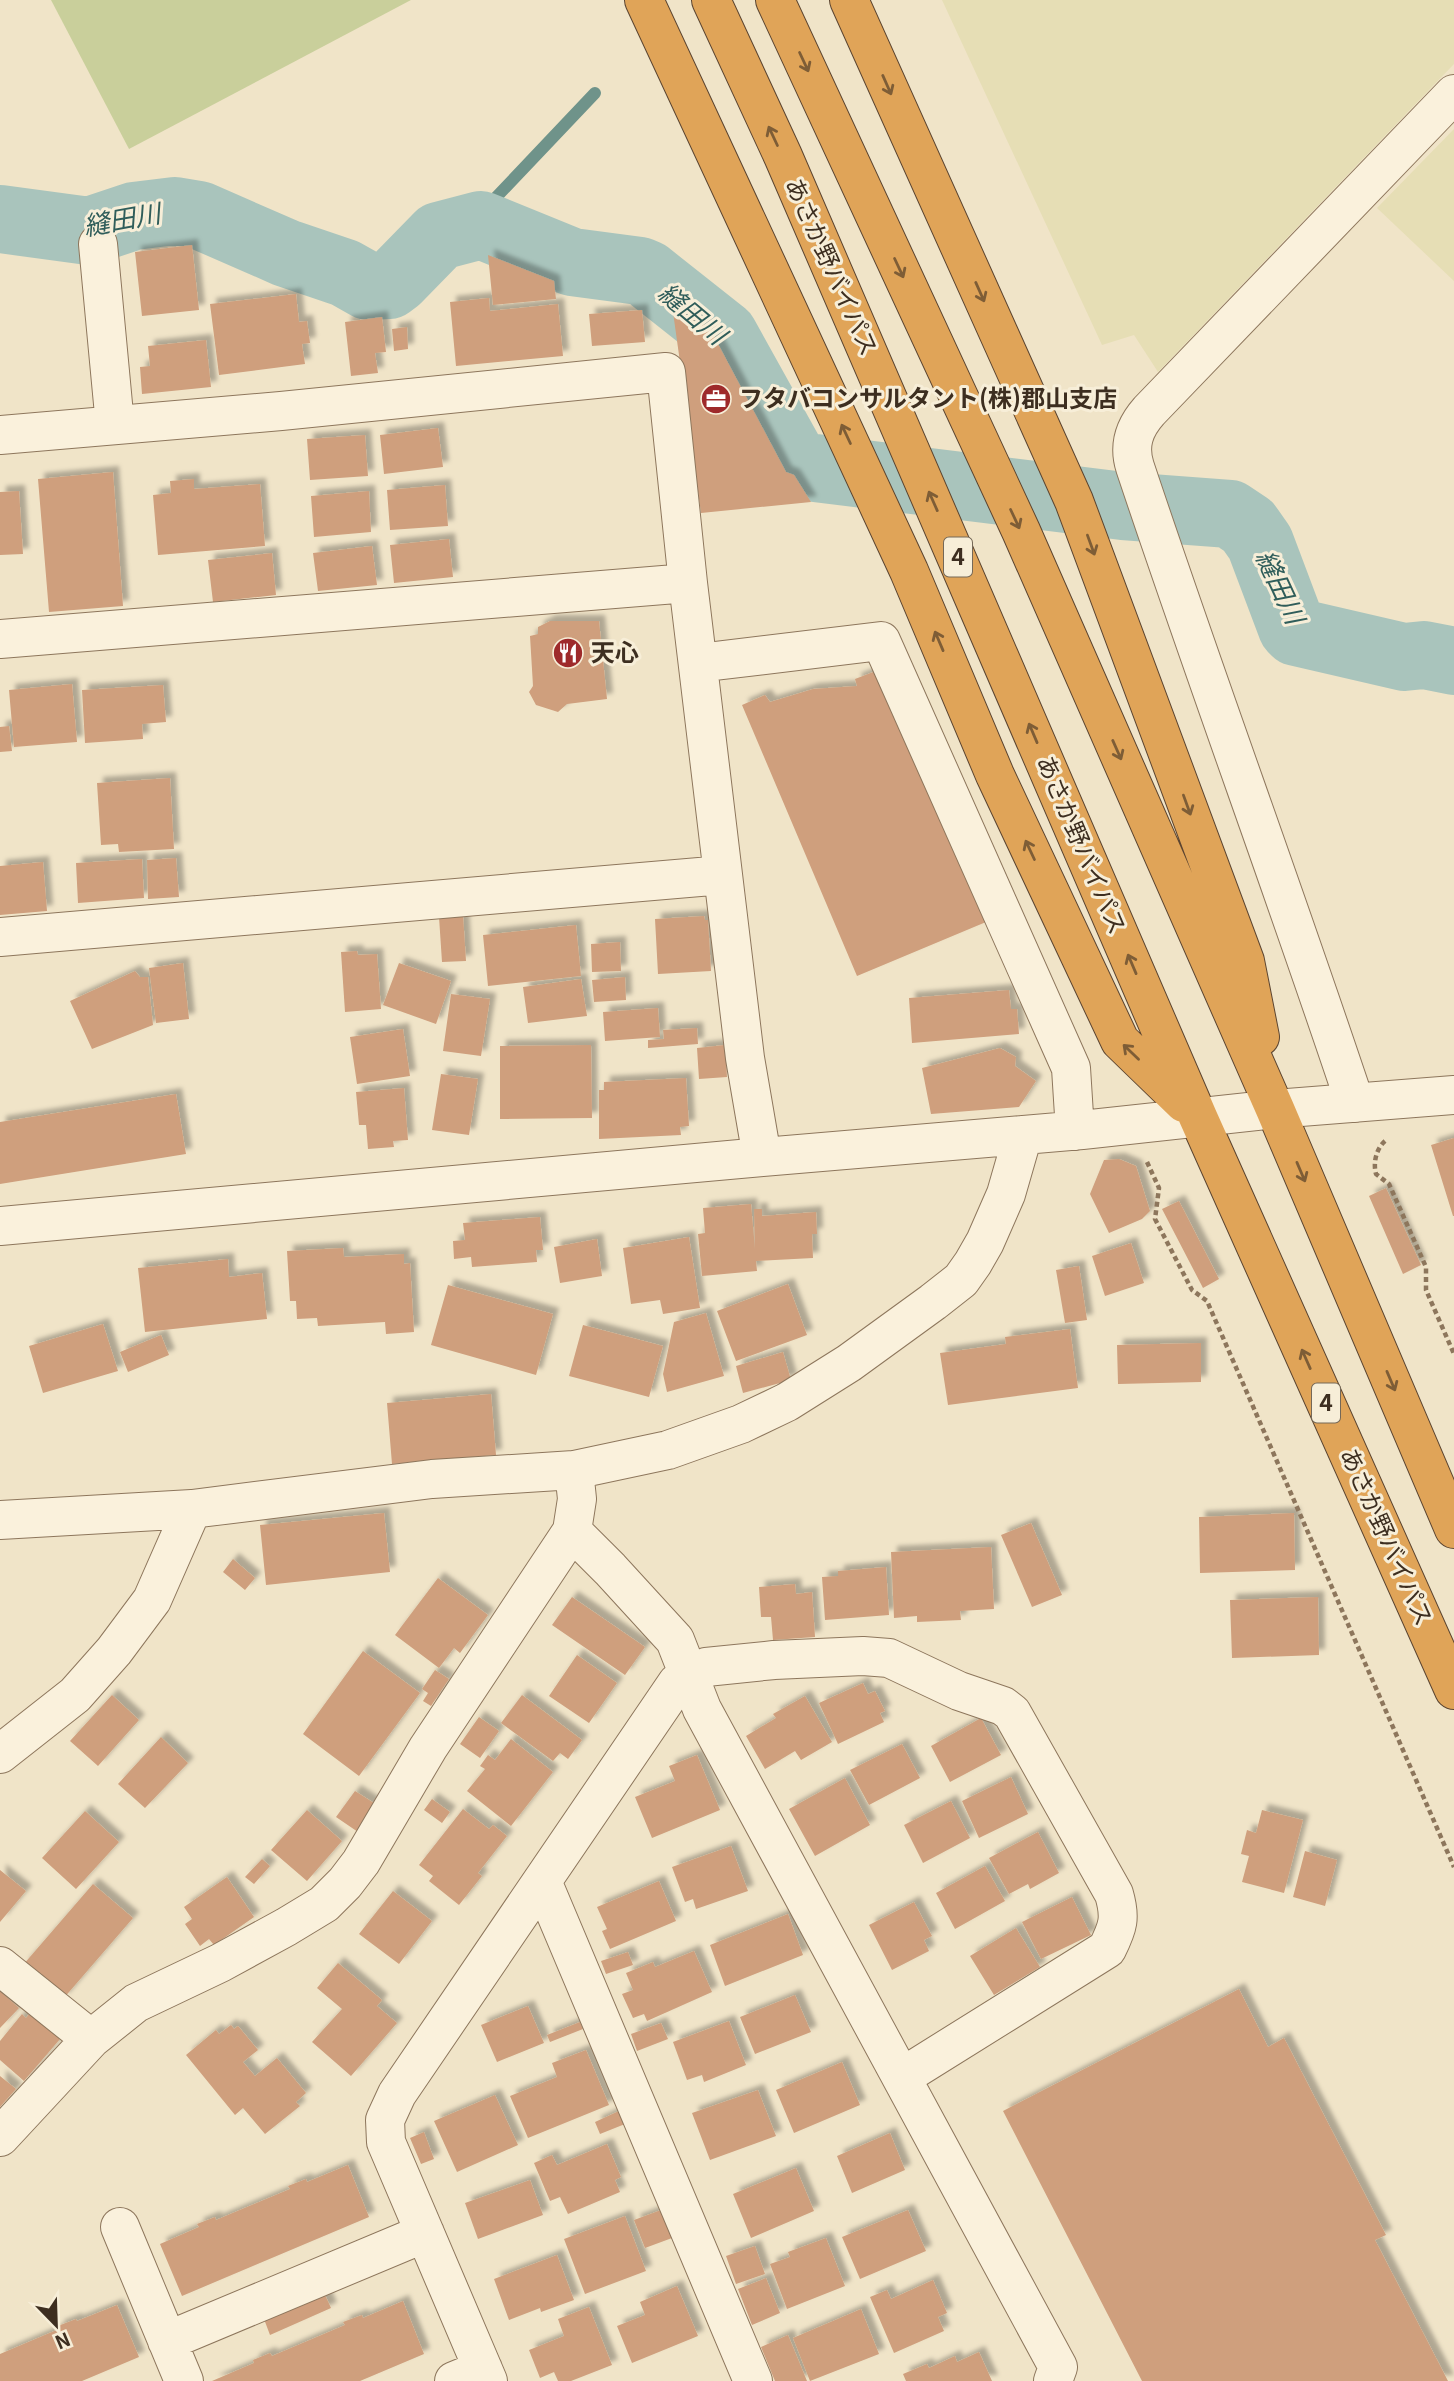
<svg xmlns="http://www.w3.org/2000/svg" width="1454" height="2381" font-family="Georgia,'Noto Sans JP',serif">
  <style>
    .farmland { fill: #e6deb5 }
    .green { fill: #c9cf9b }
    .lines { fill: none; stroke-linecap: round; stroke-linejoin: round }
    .stream { stroke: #6f938a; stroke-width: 12 }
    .river { stroke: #a9c4bc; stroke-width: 68 }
    .building { fill: #cf9f7d; filter: url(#shadow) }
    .minor-casing { stroke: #8d765c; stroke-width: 40 }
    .highway-casing { stroke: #5b4430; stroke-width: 40 }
    .path { stroke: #8d765c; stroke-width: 4.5; stroke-dasharray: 5 3.5; stroke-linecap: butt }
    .minor { stroke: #faf1dc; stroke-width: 38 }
    .highway { stroke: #e0a458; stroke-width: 38 }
    .oneway { stroke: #7e5d36 }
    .labels { text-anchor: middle; stroke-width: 6; stroke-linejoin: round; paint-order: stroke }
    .shield { fill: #f7eed8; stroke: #756857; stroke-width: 2 }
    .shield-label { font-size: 23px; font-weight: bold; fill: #3d2e20 }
    .street-label { font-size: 24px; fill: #3d2e20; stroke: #f7eed8 }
    .poi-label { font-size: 24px; font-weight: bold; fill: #3d2e20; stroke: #f7eed8; text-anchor: start }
    .water-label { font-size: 26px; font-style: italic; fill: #2f5d5a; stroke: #f7eed8 }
  </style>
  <defs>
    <filter id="shadow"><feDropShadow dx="6" dy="-6" stdDeviation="2" flood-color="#0004"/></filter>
  </defs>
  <rect width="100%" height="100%" fill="#f0e4c8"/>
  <path class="farmland" d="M942 0H1454V64L1158 372 1134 335 1102 345Z
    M1454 129V281L1377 208Z"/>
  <path class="green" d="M51 0H411L129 149Z"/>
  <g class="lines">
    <path class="stream" d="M467 228 595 93"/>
    <path class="river" d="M0 219 89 231 134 216 175 211 199 215 286 253 345 273 368 286 389 285 397 279 439 236 481 225 572 262 640 271 647 274 724 335 794 461 799 466 1123 506 1230 514 1248 526 1260 543 1292 628 1296 632 1404 657 1424 655 1454 661"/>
  </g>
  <path class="building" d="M192 245 199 310 142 316 135 252Z
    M488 255 554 281 556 299 493 305Z
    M296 294 299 322 307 321 310 343 302 344 305 364 219 375 210 304Z
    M489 298 490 311 558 304 563 356 456 366 450 302Z
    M642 310 645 342 592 346 589 314Z
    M673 312 709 327 786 472 794 475 811 502 701 513Z
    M382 317 386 352 375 353 378 373 351 376 345 322Z
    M407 327 408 349 394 351 392 329Z
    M206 340 211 387 142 394 140 367 150 366 148 346Z
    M438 428 443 467 384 474 380 435Z
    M365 435 368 476 310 480 307 439Z
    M113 472 123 606 49 612 38 479Z
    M194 479V489L260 484 265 546 158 555 153 495 171 493 170 481Z
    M445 485 448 526 390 530 387 490Z
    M19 491 23 554 0 555V492Z
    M369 491 371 532 314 537 311 496Z
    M449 539 453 577 394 583 390 545Z
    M372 546 377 585 318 591 313 553Z
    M272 553 276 595 213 602 208 560Z
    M550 621H599L607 699 567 704 558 712 536 705 529 692 533 686 530 636 538 634V627Z
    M876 671 986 922 857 976 742 705 765 695 770 702 813 689 857 686 855 679Z
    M72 684 77 742 14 747 9 690Z
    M163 685 166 722 142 724 143 739 85 743 82 690Z
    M9 726 12 751 0 752V727Z
    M170 778 174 849 119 852 118 844 101 845 97 783Z
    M176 858 179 897 148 899 147 860Z
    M142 859 144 898 78 903 76 863Z
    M43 862 47 911 0 915V866Z
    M463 915 466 961 442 962 439 917Z
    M704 916 705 920H708L711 971 658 974 655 919Z
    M576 925 581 976 488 986 483 935Z
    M620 942 621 971 592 972 591 944Z
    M357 951 358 955 377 954 381 1009 345 1012 341 952Z
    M183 963 189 1019 156 1023 149 968Z
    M399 963 451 981 436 1024 383 1005Z
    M135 971 140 977H148L153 1025 92 1049 70 1001Z
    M625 977 626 1000 594 1002 592 980Z
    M581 979 587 1016 528 1023 523 987Z
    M1009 990 1011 1009H1017L1019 1034 912 1043 909 998Z
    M451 994 490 999 481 1056 443 1051Z
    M658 1008 660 1037 605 1041 603 1012Z
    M697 1028 698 1044 648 1048V1040L664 1039 663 1030Z
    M403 1029 410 1076 357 1084 350 1037Z
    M591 1045 592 1118 500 1119V1046Z
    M725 1045 727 1077 699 1079 697 1048Z
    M1000 1048 1016 1057 1015 1066 1036 1081 1019 1107 931 1114 922 1068Z
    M441 1074 478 1079 469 1135 432 1130Z
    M686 1078 689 1126 680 1127 681 1135 599 1139V1090H604V1082Z
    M404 1088 408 1140 393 1141 394 1147 368 1149 366 1125H359L356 1092Z
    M176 1094 186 1154 0 1184V1122Z
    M1454 1138V1216H1453L1431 1145Z
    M1119 1159 1136 1166 1150 1211 1142 1219 1109 1233 1090 1194 1104 1160Z
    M1386 1188 1421 1265 1403 1274 1369 1196Z
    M1179 1201 1219 1279 1203 1288 1162 1209Z
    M751 1204 755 1249 754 1209H762V1216L816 1212 817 1234H812L813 1258 756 1261 757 1271 702 1276 698 1234 705 1233 703 1208Z
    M540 1217 543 1250H536L537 1262 472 1267 471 1257 454 1259 453 1241 465 1240 463 1223Z
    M689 1237 700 1308 663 1314 660 1300 631 1304 623 1248Z
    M597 1239 602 1276 560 1283 554 1247Z
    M1131 1243 1144 1283 1105 1296 1092 1256Z
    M343 1248 344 1257 404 1254V1264L410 1263 414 1332 386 1334 385 1322 318 1326 317 1318 297 1319 296 1301H290L287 1251Z
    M228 1259 229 1277 262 1273 267 1319 145 1332 138 1268Z
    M1079 1266 1087 1320 1065 1323 1056 1270Z
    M788 1284 807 1335 736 1361 717 1311Z
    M448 1285 553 1314 536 1375 431 1345Z
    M706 1313 724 1376 667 1392 663 1374 674 1322Z
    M103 1324 118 1371 43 1393 29 1346Z
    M583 1325 663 1346 649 1397 569 1376Z
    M1070 1329 1078 1388 948 1405 940 1353 1006 1344 1005 1337Z
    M161 1335 169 1355 128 1372 120 1352Z
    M1201 1343V1382L1118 1384 1117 1345Z
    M783 1352 791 1380 743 1393 736 1366Z
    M491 1394 496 1455 392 1464 387 1403Z
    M384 1513 390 1572 266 1585 260 1525Z
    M1294 1513 1295 1570 1200 1573 1199 1517Z
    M1031 1523 1062 1595 1032 1607 1001 1535Z
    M991 1547 994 1609 960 1611 961 1620 917 1622V1616L894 1618 891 1552Z
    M233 1559 255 1578 245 1590 223 1572Z
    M886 1567 889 1615 825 1620 822 1577 838 1576V1571Z
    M438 1578 488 1615 460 1653 454 1648 439 1668 395 1635Z
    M795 1584 796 1594 812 1592 815 1637 773 1640 771 1617H761L759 1587Z
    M572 1597 645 1647 625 1675 552 1625Z
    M1318 1597 1319 1655 1232 1658 1230 1600Z
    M363 1651 420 1693 359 1776 303 1734Z
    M577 1655 617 1683 589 1723 549 1696Z
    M435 1670 449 1679 431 1706 423 1701 428 1693 422 1689Z
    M863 1683 868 1694 875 1691 885 1711 880 1713 884 1722 838 1744 819 1703Z
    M112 1695 139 1720 98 1766 70 1741Z
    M522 1695 582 1740 568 1759 560 1753 553 1761 501 1723Z
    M805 1696 832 1742 801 1760 795 1751 765 1769 746 1736 776 1718 773 1714Z
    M479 1717 499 1731 480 1758 460 1744Z
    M981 1718 1001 1755 950 1782 931 1746Z
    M161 1737 188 1763 145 1808 118 1784Z
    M511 1739 553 1772 511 1826 467 1791 485 1769 480 1766 488 1755 495 1760Z
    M902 1744 920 1778 869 1805 850 1770Z
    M697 1755 720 1810 652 1838 635 1797 675 1781 669 1766Z
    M1011 1777 1028 1814 979 1838 962 1801Z
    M845 1778 870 1825 815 1856 789 1809Z
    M355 1791 377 1805 358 1832 336 1817Z
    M432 1799 450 1812 442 1823 424 1810Z
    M951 1801 970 1838 923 1863 904 1825Z
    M463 1809 489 1829 493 1825 507 1836 478 1873 482 1876 459 1905 429 1881 433 1876 419 1865Z
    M307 1810 342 1841 307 1881 271 1850Z
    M1262 1810 1303 1820 1284 1893 1242 1882 1249 1856 1241 1854 1247 1830 1256 1833Z
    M85 1811 119 1842 76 1889 42 1858Z
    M1038 1832 1059 1873 1030 1889 1028 1884 1009 1894 989 1858Z
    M731 1846 748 1891 696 1909 693 1899 685 1902 672 1867Z
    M1305 1851 1337 1860 1325 1906 1293 1897Z
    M262 1859 270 1866 254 1884 245 1877Z
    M985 1866 1005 1901 955 1929 936 1893Z
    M0 1870 26 1891 0 1922Z
    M227 1877 254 1917 214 1945 209 1939 200 1946 185 1924 192 1919 184 1907Z
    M659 1881 676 1921 610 1949 602 1931 607 1929 597 1907Z
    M93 1884 133 1918 63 1999 23 1965Z
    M393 1891 432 1921 399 1964 359 1934Z
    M1072 1897 1091 1935 1041 1959 1022 1922Z
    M914 1902 932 1936 924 1940 929 1951 892 1970 869 1925Z
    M788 1914 803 1955 725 1986 710 1945Z
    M1016 1928 1040 1967 994 1995 970 1956Z
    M694 1951 712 1992 647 2021 644 2014 633 2018 622 1994 633 1990 626 1973 653 1962 655 1967Z
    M628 1952 633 1965 606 1974 601 1961Z
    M338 1963 382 2000 377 2006 397 2023 351 2076 312 2042 342 2009 317 1988Z
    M1239 1989 1268 2047 1284 2038 1386 2235 1375 2240 1448 2381H1142L1003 2111Z
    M0 1991 19 2008 0 2028Z
    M795 1995 811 2032 755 2054 740 2017Z
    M528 2006 544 2043 497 2062 481 2025Z
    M30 2013 60 2039 24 2081 0 2060V2041L22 2014 26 2018Z
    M729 2021 746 2065 704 2082 702 2075 687 2080 673 2042Z
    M580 2022 583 2029 550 2042 547 2035Z
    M661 2023 668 2039 637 2051 631 2034Z
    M231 2025 234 2029 238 2026 258 2050 243 2062 255 2076 277 2058 306 2093 296 2102 300 2106 265 2134 243 2108 235 2115 186 2055 216 2030 219 2034Z
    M586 2050 609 2105 528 2138 510 2096 557 2077 552 2063Z
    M842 2062 860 2105 794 2133 776 2090Z
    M0 2076 16 2089 0 2107Z
    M758 2090 776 2136 710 2160 692 2113Z
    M495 2095 518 2145 457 2172 434 2121Z
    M619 2111 625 2124 600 2134 595 2122Z
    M424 2132 434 2159 421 2164 410 2138Z
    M890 2133 905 2170 852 2193 837 2156Z
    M607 2144 621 2177 615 2180 620 2192 568 2214 560 2197 550 2201 534 2163 552 2155 557 2165Z
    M348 2165 369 2217 182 2296 160 2244 199 2227 197 2224 215 2217 216 2220 290 2189 288 2186 306 2179 307 2182Z
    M796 2168 814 2211 751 2238 733 2194Z
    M530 2180 543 2215 478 2239 465 2203Z
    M661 2210 672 2238 645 2248 634 2220Z
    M908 2210 926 2251 860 2279 842 2237Z
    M625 2216 646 2271 585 2294 564 2239Z
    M826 2238 845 2286 787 2309 770 2264 790 2257 788 2252Z
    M755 2246 765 2274 736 2284 726 2256Z
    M557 2255 574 2300 541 2312 540 2308 509 2320 494 2279Z
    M766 2278 780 2313 752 2325 738 2289Z
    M933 2280 947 2313 938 2317 944 2331 894 2353 870 2297 887 2290 891 2299Z
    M677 2286 698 2336 632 2363 617 2326 645 2315 640 2302Z
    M324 2293 331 2308 270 2335 264 2319Z
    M403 2301 424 2354 360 2381H212L254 2363 253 2360 270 2353 272 2356 345 2325 343 2322 362 2315 363 2318Z
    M117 2305 139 2357 82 2381H0V2354L59 2329 58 2326 76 2319 77 2321Z
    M589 2307 612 2365 571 2381H558L554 2372 540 2378 529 2350 564 2336 558 2319Z
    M861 2309 879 2354 810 2381 793 2338Z
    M788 2335 807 2381H775L761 2347Z
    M979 2352 992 2381H906L903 2374 927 2364 929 2368 955 2356 957 2362Z"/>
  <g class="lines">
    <g class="minor-casing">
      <path id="minor" d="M98 244 115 425
        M0 435 281 411 666 372 688 583 745 1058 762 1157
        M0 639 688 583
        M698 663 881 641 1071 1068 1075 1131
        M0 937 723 875
        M1355 1103C1284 890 1206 680 1135 467 1128 445 1134 428 1149 411L1454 94
        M0 1226 762 1157 1082 1130 1275 1109 1454 1095
        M0 1520 192 1509 432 1479 574 1470 668 1450 741 1424 787 1402 849 1363 933 1302 961 1280 973 1263 985 1242 1006 1194 1023 1135
        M572 1531 610 1569 675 1640 702 1709 1058 2367 1053 2381
        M0 1754 75 1695 114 1651 152 1600 192 1509
        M542 1881 753 2381
        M0 1966 91 2039
        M0 2137 91 2039 136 2003 220 1963 286 1927 324 1904 345 1883 361 1862 428 1748 572 1531 577 1499 574 1470
        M120 2227 184 2381
        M167 2341 425 2233
        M454 2381 483 2369
        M488 2381 386 2142 385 2120 397 2094 677 1683 689 1674 706 1667 774 1660 863 1656 889 1658 959 1691 1003 1706 1012 1713 1114 1894C1121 1918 1118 1927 1107 1949L902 2077"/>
    </g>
    <g class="highway-casing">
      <path id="highway" d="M644 0 909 571 995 775 1120 1041 1184 1103
        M711 0 783 156 1198 1117 1454 1690
        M775 0 1021 531 1275 1109 1454 1529
        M849 0 1074 501 1245 961 1260 1037"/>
    </g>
    <path class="path" d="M1385 1141C1376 1149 1373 1163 1376 1174L1389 1184 1426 1267V1290L1454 1354
      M1147 1162 1159 1188 1155 1219 1192 1290 1207 1301 1454 1867"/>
    <use href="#minor" class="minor"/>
    <use href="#highway" class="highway"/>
  </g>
  <defs><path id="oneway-shaft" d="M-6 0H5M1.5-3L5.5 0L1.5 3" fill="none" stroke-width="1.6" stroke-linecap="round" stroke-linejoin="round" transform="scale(1.75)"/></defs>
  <g class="oneway">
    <use href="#oneway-shaft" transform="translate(804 62) rotate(65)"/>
    <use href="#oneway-shaft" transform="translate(887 85) rotate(66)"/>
    <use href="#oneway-shaft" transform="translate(773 136) rotate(-115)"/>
    <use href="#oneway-shaft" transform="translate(899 268) rotate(65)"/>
    <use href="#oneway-shaft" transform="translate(980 292) rotate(66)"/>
    <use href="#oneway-shaft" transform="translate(846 434) rotate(-115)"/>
    <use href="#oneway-shaft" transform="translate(933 501) rotate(-114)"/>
    <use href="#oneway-shaft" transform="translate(1015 519) rotate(65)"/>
    <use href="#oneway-shaft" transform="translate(1091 545) rotate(70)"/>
    <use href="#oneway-shaft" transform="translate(939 641) rotate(-113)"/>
    <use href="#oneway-shaft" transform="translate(1033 733) rotate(-113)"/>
    <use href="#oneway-shaft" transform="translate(1117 750) rotate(66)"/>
    <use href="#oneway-shaft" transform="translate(1187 805) rotate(70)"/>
    <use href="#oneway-shaft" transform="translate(1030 850) rotate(-115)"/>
    <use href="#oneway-shaft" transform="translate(1132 964) rotate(-113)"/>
    <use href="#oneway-shaft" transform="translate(1131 1052) rotate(-136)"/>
    <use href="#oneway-shaft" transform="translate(1301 1172) rotate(67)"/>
    <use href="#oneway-shaft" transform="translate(1306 1359) rotate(-114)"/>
    <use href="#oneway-shaft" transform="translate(1391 1381) rotate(67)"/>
  </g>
  <defs>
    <g id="office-disc" transform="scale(1.575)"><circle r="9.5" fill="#9e2a2b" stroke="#f7eed8"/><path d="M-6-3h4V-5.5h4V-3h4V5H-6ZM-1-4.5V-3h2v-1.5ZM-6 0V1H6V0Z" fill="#fff"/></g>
    <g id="restaurant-disc" transform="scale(1.575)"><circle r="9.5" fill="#9e2a2b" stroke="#f7eed8"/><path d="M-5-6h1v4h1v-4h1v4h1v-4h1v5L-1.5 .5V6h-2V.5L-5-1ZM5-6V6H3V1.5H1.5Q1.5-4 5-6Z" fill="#fff"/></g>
  </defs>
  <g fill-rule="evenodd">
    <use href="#office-disc" x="716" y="399"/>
    <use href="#restaurant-disc" x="568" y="653"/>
  </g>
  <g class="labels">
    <g class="shield">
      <rect x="944" y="537.5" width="28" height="39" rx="5"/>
      <rect x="1312" y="1383.5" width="28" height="39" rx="5"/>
    </g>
    <g class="shield-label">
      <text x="958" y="565">4</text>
      <text x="1326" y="1411">4</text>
    </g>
    <g class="street-label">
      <text transform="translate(831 267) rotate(66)" y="8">あさか野バイパス</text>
      <text transform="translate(1081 845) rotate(67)" y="8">あさか野バイパス</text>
      <text transform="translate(1386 1537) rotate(66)" y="8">あさか野バイパス</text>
    </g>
    <g class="poi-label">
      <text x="739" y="407">フタバコンサルタント(株)郡山支店</text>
      <text x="591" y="661">天心</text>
    </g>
    <g class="water-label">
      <text transform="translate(122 220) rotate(-10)" y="9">縫田川</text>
      <text transform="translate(692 314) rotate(40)" y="9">縫田川</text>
      <text transform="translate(1280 587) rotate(65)" y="9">縫田川</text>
    </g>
  </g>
  <g transform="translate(56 2325) rotate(157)" stroke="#f7eed8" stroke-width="5" paint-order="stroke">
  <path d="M0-5L12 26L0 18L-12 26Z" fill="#3d2e20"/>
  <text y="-10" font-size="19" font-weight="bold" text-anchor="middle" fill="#3d2e20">N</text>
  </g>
</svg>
